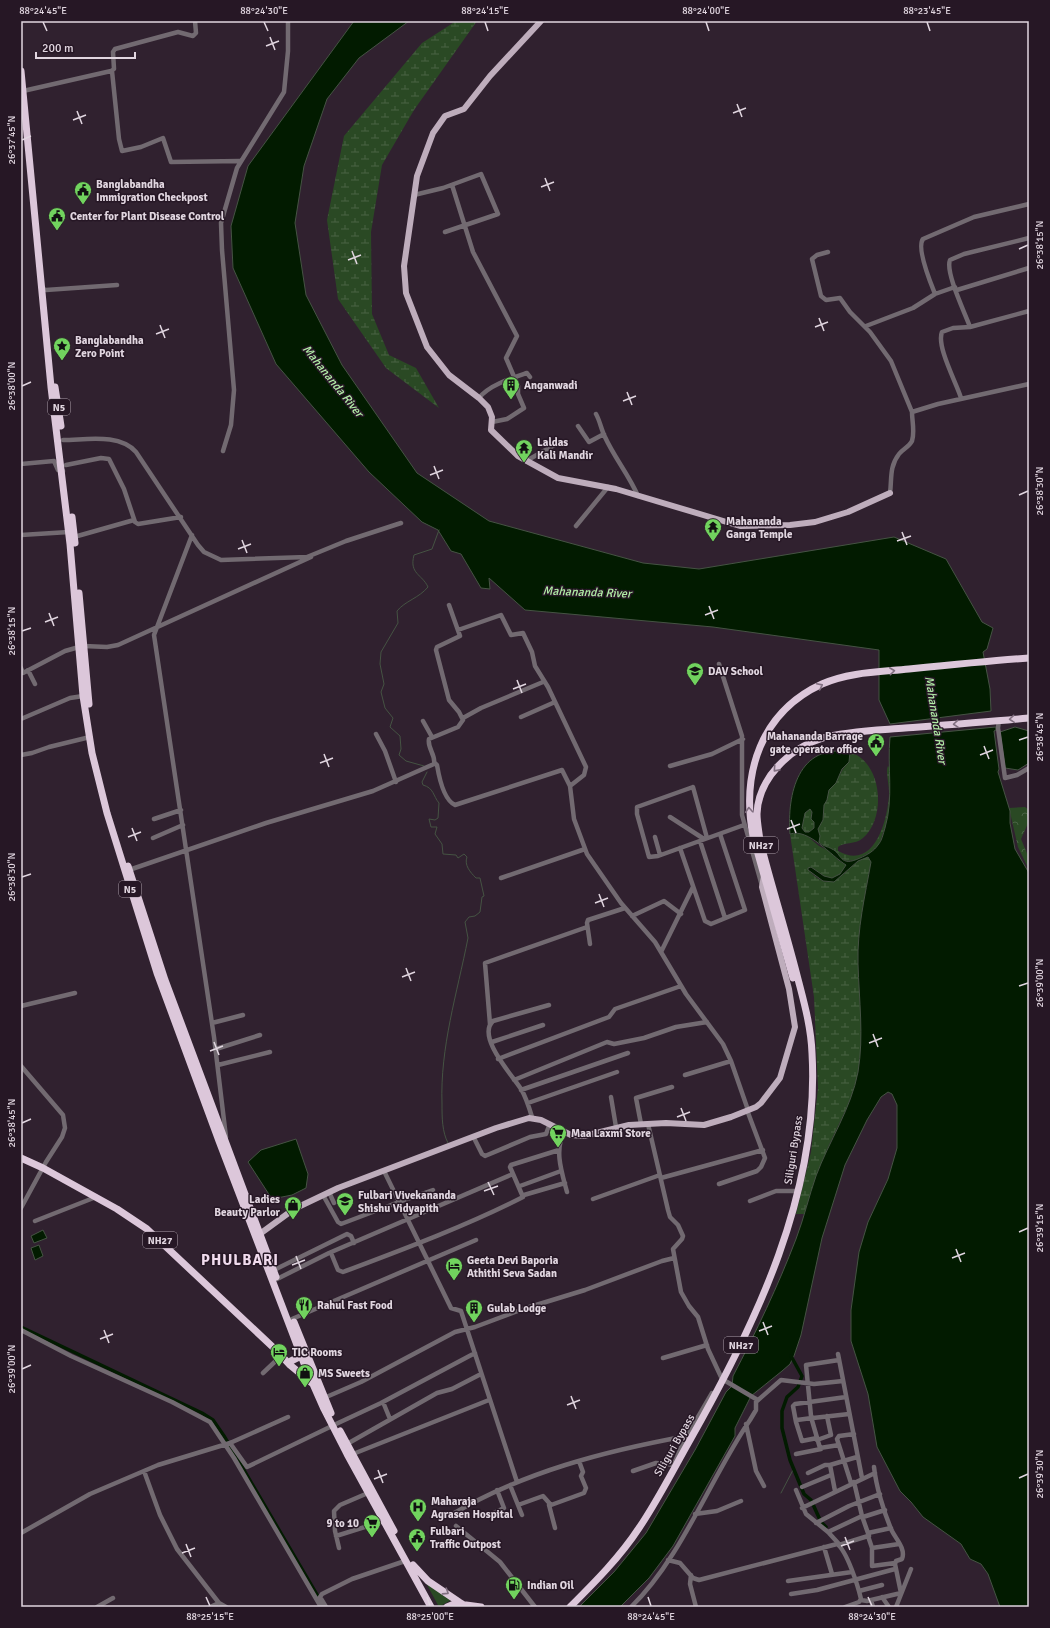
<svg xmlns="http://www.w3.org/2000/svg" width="1050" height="1628" font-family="Signika,sans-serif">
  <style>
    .green { fill: #2a4924 }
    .wetland { fill: url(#wetland-marsh) }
    .park { fill: url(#park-crowns) }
    .water { fill: #021b00; stroke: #455343; fill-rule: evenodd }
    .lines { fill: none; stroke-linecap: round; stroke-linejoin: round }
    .stream { stroke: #455343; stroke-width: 1 }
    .canal { stroke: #021b00; stroke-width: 3.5 }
    .river { stroke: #021b00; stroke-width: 6 }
    .minor { stroke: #726a71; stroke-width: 4.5 }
    .major { stroke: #beadbc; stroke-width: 6 }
    .highway { stroke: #dcc7da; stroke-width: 7 }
    .oneway { stroke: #816f80 }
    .ticks { fill: none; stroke: #e1d6e0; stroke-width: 1.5 }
    .labels { text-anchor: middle; stroke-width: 3; stroke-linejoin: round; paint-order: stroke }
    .shield { fill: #261725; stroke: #a99da8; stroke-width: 1 }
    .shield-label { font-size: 10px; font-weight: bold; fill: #e1d6e0 }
    .poi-label { font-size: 11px; font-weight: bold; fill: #e1d6e0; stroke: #261725; text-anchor: start }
    .street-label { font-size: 11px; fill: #e1d6e0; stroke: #261725 }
    .water-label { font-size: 12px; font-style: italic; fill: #b2eda7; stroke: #261725 }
    .district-label { font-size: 15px; font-weight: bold; letter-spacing: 1px; fill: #f1dcee; stroke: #261725 }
    .neatline { fill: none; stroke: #e1d6e0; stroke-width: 1.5 }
    .ticks-label { font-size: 10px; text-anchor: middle; fill: #e1d6e0 }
  </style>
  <defs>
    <pattern id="wetland-marsh" width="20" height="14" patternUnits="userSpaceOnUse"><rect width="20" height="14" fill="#2a4924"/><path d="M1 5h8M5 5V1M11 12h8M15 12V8" fill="none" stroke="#496244"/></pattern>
    <pattern id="park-crowns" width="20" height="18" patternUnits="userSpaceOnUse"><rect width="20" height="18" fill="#2a4924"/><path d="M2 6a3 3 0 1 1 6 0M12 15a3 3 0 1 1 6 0" fill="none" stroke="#496244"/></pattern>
  </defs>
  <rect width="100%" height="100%" fill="#30212f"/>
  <path class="green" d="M426 1583 451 1600 439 1607Z"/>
  <path class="wetland" d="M456 21H477L414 110 382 165 371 232 372 314 389 355 416 368 439 408 386 368 338 299 327 220 344 136 422 43Z
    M850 752C882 762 887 817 863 838 855 845 843 842 838 847V851C874 871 887 822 889 796 890 787 885 772 888 766L891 769V784L888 817 879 845 871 852 855 860 847 861 840 858 819 842 818 829 823 820 824 804 829 790 834 785 843 769 849 762Z
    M810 809 812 812 811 819 814 822V828L809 832H804L802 828 805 813Z
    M796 833 806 835 819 846 831 852 838 860 846 865 840 874 832 878 824 876 813 868 808 870C835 898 842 869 865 857H868L871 862C865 896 857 930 858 964 859 1000 864 1037 858 1073 852 1103 835 1129 824 1157 816 1175 810 1195 804 1214H796L811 1152 818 1088 814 997 790 834Z"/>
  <path class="park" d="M1025 807 1029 810V821L1021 839 1029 858V870L1018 847 1009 808Z"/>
  <path class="water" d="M354 21H409L359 58 327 99 304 166 295 223 306 295 342 365 417 473 489 521 643 563 699 569 894 537 946 559 982 622 993 628 987 649 983 652 990 689 991 711 890 724 879 700V650L713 627 525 610 489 578 490 589 481 588 461 554 451 551 438 530 422 522 369 472 276 364 233 268 231 226 248 166Z
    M996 727V730L994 731 999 769 998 772 1010 811V823L1015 849 1029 873V1607H1000L988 1574 981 1564 970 1559 961 1544 923 1517 911 1502 900 1491 877 1447 868 1394 851 1341V1310L859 1252 868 1222 888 1179 897 1148V1105L892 1094 888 1092 881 1097 867 1120 845 1165 822 1238 801 1335 794 1356 790 1364 782 1371 751 1396 735 1428V1436L673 1546 649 1578 620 1607H579L614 1572 646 1533 695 1450 726 1392 732 1386 733 1376C756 1332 778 1286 796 1239 804 1218 809 1196 816 1176 829 1141 851 1109 858 1072 864 1036 859 1000 858 964 857 929 865 896 871 862L868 857 858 861 834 882 823 881 808 870V868L811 867 824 876 832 878 840 874 846 865C831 856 809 828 790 834 787 794 798 743 850 752L849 762 842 769 836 783 829 790 827 800 824 805 823 820 818 829 820 836 819 842C824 847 827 846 832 849 842 853 839 868 860 858 867 855 874 851 878 845 882 841 883 834 885 828 894 797 887 768 890 737ZM810 809 812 812 811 819 814 822V828L809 832H805L802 828 805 813Z
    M1015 727 1029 731V763L1018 770 1005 768 1000 732Z
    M296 1139 308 1174 306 1188 292 1195 272 1199 248 1162 261 1150Z
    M43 1230 47 1238 34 1243 31 1236Z
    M39 1245 43 1256 35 1260 31 1248Z"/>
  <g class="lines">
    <path class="stream" d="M424 766 406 761 399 755 401 749 400 736 390 727 393 718 385 708 381 692 384 684 380 664 381 652 398 623 397 611C405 601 419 598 428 587 422 574 409 574 414 555L432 549 439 530
      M427 772 422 782 423 785C434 788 433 796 439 803L438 818 435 820 429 819 431 827H437L435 834 442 844 443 854 456 855 458 858 464 854 467 857C464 865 470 872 476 878H480L484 896 482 897 480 912 475 916 469 917 465 922 468 938C457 994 440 1047 442 1104 442 1117 442 1132 448 1143
      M781 1493 793 1470"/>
    <path class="canal" d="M21 1327 202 1413 213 1420 224 1436 320 1600
      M791 1356 802 1376 798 1387 787 1397 782 1411V1428L790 1460 804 1494 811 1500 821 1522 826 1527"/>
    <path class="river" d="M936 709 938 740"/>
    <path class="minor" d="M112 71 119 139 122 151 141 147 163 138 171 162 240 161
      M23 91 111 71 114 69 113 52 115 49 178 32 193 36 196 33 195 21
      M452 185 473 252 517 336 506 358 518 386V394L524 408 507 419 492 422
      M414 195 443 188 481 174 498 214 445 232
      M828 252 817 255 812 259 821 296 826 300 840 298 850 312 870 332 891 361 912 412
      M41 288 46 290 117 285
      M957 290 1029 268
      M935 294C931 284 916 248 923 239L974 217 1029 204
      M866 326 913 308 935 294 955 287
      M970 327C965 313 945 272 950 260L964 254 1029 238
      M479 398C489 385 512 378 527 373L530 377
      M961 398C957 384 936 346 942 332L953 328 970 327 1029 311
      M596 414C600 421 601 429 605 437 614 457 629 475 638 496
      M578 426 589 442 604 434
      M63 440C86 440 119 433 136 452L198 545 204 552 221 560 307 557 346 541 401 523
      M223 451 231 425 234 390 222 250 221 223 237 168 284 92 288 51V21
      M526 461 558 443
      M21 464 54 461 58 470 63 471
      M66 465 101 458 109 459 124 489 135 522 138 524 181 517
      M890 493C892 479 889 467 899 454 903 449 909 447 912 441 915 432 912 421 912 412L938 404 1029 384
      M576 526 608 487
      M21 535 69 532
      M192 535 154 635 214 1037 226 1137
      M74 537 134 520
      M458 630 501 615 511 635 523 633 532 652 535 666 548 687 586 767 584 775 570 786
      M84 646 107 647 118 645 311 557
      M719 664 742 736V815L762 886
      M21 668 23 673 65 651 79 647
      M28 670 35 684
      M521 717 555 702
      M463 718 481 708 543 682
      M21 719 70 698 83 696
      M999 720 998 728 1005 778 1017 775 1029 768
      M423 721 432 737
      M376 734 385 751 396 782
      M21 755 32 753 49 747 90 737
      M435 763 437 765C439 777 444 800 455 805L562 770 570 786 574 819 587 854 621 903 655 942 686 994 723 1044 731 1061 748 1110
      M670 766 712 754 743 739
      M670 817 704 839
      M154 819 181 810
      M655 837 660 855
      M153 838 183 825
      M707 838 693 787 637 807V814L649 857 658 856 744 825
      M700 841 725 918
      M680 848 705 921 711 924 745 910 720 834
      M129 870 266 823 373 791 434 764C436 755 427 748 429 739L458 727 463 720 459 712 449 700 436 650 437 647 460 636 449 605
      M501 878 585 849
      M632 916 664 901 681 914
      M590 944 587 923 588 920 625 908
      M661 952 693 887
      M21 1006 75 993
      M212 1023 243 1015
      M490 1024 485 963 587 927
      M492 1042 543 1025
      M216 1049 260 1035
      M498 1059 609 1017 615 1009 681 986
      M218 1065 270 1052
      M21 1066 63 1115 65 1128 62 1137 46 1162 21 1208
      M685 1075 731 1061
      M514 1080 607 1042 614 1044 644 1038 676 1027 707 1022
      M521 1090 628 1053
      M611 1097 616 1127
      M528 1103 617 1072
      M532 1117C529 1107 526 1097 521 1089 513 1076 476 1037 493 1021L549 1005
      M641 1124 636 1098 672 1087
      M564 1132C554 1151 562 1173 567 1192
      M474 1138 482 1154 485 1156 530 1137 546 1134 549 1126
      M384 1171 451 1308 461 1311 517 1482
      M661 1178 763 1150
      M719 1184 757 1171 761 1167 765 1158 747 1110
      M520 1186 561 1171
      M329 1192 334 1203
      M323 1195 338 1222 341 1224 399 1202
      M524 1195 565 1183
      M593 1199 660 1175
      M750 1201 776 1191H798
      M399 1202 433 1190
      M35 1221 96 1197
      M331 1253 338 1270 343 1272C404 1249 466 1226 523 1197L510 1167 511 1165 559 1150
      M274 1270 347 1234 351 1236 354 1243
      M277 1279 329 1253 513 1174
      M292 1319 476 1240
      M21 1330 71 1356 172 1402 210 1422 234 1458 321 1607
      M838 1354 862 1478
      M663 1358 707 1345
      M839 1360 806 1365 811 1416 813 1418 849 1414
      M263 1373 282 1355
      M324 1398 361 1382 455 1332 475 1327 523 1309 585 1290 662 1261 674 1258
      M757 1401 781 1380 814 1384 843 1381
      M383 1402 390 1419
      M811 1417 820 1448 839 1445
      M812 1418 797 1420 796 1422 802 1441 817 1438
      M796 1422 793 1406 795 1404 846 1397
      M336 1424 381 1403 475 1353
      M746 1424 756 1471 764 1486
      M817 1440 831 1435 827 1416
      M230 1443 247 1467 332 1426
      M347 1444 437 1393 452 1389 481 1374
      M353 1454 489 1400
      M796 1454 821 1449
      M674 1464 684 1441 712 1393
      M144 1471 160 1515 177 1549 219 1603
      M633 1471 656 1463 674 1465
      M808 1473 825 1465H830
      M854 1482 862 1516
      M851 1483 837 1439 839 1436 854 1434
      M510 1485 522 1515
      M802 1487 831 1475
      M796 1490 806 1514 828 1532 839 1544
      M835 1491 830 1465 857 1457
      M518 1505 543 1496 551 1505 584 1493 586 1488 581 1476 583 1472 579 1461
      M549 1505 555 1528
      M802 1508 875 1473
      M695 1514 717 1511 741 1501
      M451 1515C523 1472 605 1451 687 1436
      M490 1515 504 1508 497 1490
      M863 1517 885 1510
      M816 1523 849 1506 880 1494
      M456 1526 500 1562 535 1607
      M828 1532 862 1516 869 1536
      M21 1533 90 1494 158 1465 230 1443 288 1417
      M868 1533 891 1528
      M336 1536 384 1521
      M839 1545 868 1536 872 1548 899 1544
      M824 1547 832 1574
      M339 1548 335 1531 334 1511 340 1505 368 1493
      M872 1548V1566L895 1563
      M668 1560 680 1563 693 1578 699 1580 837 1544C847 1551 858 1586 861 1599L859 1602 845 1607
      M691 1575 690 1584 696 1607
      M788 1581 852 1572
      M859 1591 882 1585
      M791 1594 817 1590 895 1569
      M882 1597 889 1607
      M861 1600 867 1601 901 1593 895 1564 896 1561 902 1559C906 1549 896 1539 892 1531 884 1513 876 1486 874 1467
      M871 1600 873 1607
      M97 1607 113 1598
      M210 1607 219 1603 226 1607
      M326 1607 320 1597 322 1594 352 1579 405 1561
      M631 1607C681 1559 711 1477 750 1420L756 1410V1399L722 1379 708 1349 698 1317 689 1306 681 1292 673 1249 682 1239 683 1236 678 1225 670 1217 668 1210 648 1124
      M896 1607 911 1569"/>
    <path class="major" d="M541 21 490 76 464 109 445 116 433 133 417 176 404 266 406 293 427 347 449 375 479 398 488 407 492 417 491 430 518 456 558 478 616 489 740 526 790 525 815 522 848 512 890 493
      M257 1236 294 1209 338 1188 496 1128 529 1118 541 1120 571 1135 584 1136 629 1125 666 1123 704 1125 731 1117 756 1107 761 1103 780 1078 795 1027 789 989 762 887 764 876"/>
    <path class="highway" d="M21 71 51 387 70 544 83 696 92 753 107 813 157 973 219 1141 305 1366 324 1409 347 1454 431 1607
      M55 387 61 426
      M72 517 75 543
      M79 593 89 704
      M128 866 165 980 276 1277
      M793 978 753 836C741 773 761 712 822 684 849 672 880 672 909 669 949 665 989 661 1029 658
      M21 1158 43 1168 117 1209 147 1229 277 1351 290 1365 313 1384
      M294 1322 331 1413
      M291 1361 301 1356
      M340 1431 394 1531
      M413 1565 428 1581 459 1602
      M466 1605 481 1607
      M447 1607 459 1602 467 1607
      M570 1607C595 1582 620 1557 639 1528 658 1500 673 1470 690 1440 756 1324 820 1191 812 1053 811 1028 805 1006 799 983 787 935 772 888 760 841 759 832 757 822 757 814 758 778 790 748 823 738 845 731 881 730 905 728 946 725 988 722 1029 718"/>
  </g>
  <defs><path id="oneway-chevron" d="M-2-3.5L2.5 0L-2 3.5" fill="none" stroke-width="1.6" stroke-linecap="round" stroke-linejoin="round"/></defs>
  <g class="oneway">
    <use href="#oneway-chevron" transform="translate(892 671) rotate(-6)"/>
    <use href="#oneway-chevron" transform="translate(820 686) rotate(-26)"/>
    <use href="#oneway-chevron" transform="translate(1012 719) rotate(175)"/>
    <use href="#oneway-chevron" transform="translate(956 724) rotate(175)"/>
    <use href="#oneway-chevron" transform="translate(776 769) rotate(132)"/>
    <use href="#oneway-chevron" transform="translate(749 810) rotate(-94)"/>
    <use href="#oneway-chevron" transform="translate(446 1592) rotate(33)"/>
  </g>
  <path class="ticks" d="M43 22 47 31M264 22 268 31M485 22 488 31M706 22 709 31M927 22 930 31M270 37 275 50M266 46 279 41M737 104 742 117M77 111 82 124M733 113 746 108M73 120 86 115M22 140 31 136M545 178 550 191M541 187 554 182M1019 249 1028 245M352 251 357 264M348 260 361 255M819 318 824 331M160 325 165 338M815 327 828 322M156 334 169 329M22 386 31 382M627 392 632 405M623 401 636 396M434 466 439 479M430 475 443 470M1019 495 1028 491M902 532 907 545M242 540 247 553M897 541 911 536M238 549 251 544M709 606 714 619M49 613 54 626M705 615 718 610M45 622 58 617M22 631 31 628M517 680 522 693M513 689 526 684M1019 740 1028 737M984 746 989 759M324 754 329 767M980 755 993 750M320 763 333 758M791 820 796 833M132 828 137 841M787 829 800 824M128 837 141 832M22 877 31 874M599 894 604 907M595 903 608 898M406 968 411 981M402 977 415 972M1019 986 1028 983M873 1034 878 1047M214 1042 219 1055M869 1043 882 1038M210 1051 223 1046M681 1108 686 1121M677 1117 690 1112M22 1123 31 1119M488 1182 494 1195M484 1191 498 1186M1019 1232 1028 1228M956 1249 961 1262M296 1256 301 1269M952 1258 965 1253M292 1265 305 1260M763 1322 768 1335M104 1330 109 1343M759 1331 772 1326M100 1339 113 1334M22 1369 31 1365M571 1396 576 1409M567 1405 580 1400M378 1470 383 1483M1019 1478 1028 1474M374 1479 387 1474M845 1537 850 1550M186 1544 191 1557M841 1546 854 1541M182 1553 195 1548M206 1597 210 1606M427 1597 430 1606M648 1597 651 1606M868 1597 872 1606"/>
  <defs>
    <g id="civic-pin" transform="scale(0.9)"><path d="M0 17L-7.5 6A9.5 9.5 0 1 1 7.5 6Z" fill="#71d35e" stroke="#261725"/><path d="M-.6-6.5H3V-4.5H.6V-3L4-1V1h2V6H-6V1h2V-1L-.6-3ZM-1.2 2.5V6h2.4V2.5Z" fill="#111"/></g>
    <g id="sight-pin" transform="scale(0.9)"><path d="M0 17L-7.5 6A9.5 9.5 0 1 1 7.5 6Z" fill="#71d35e" stroke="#261725"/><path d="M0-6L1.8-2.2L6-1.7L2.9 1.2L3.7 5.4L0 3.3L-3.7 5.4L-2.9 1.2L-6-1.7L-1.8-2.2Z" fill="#111"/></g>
    <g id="building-pin" transform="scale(0.9)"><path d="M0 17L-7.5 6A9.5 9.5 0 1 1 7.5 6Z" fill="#71d35e" stroke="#261725"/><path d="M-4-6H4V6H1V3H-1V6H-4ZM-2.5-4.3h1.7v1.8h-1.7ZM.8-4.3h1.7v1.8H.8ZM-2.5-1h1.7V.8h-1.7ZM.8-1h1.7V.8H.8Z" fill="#111"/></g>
    <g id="temple-pin" transform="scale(0.9)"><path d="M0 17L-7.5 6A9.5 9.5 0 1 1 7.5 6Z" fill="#71d35e" stroke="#261725"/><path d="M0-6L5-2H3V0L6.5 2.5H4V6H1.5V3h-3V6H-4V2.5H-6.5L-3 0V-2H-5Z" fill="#111"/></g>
    <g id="school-pin" transform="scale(0.9)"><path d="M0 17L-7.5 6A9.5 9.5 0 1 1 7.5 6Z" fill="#71d35e" stroke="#261725"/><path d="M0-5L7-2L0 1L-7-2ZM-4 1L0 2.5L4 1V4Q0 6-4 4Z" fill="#111"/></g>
    <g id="supermarket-pin" transform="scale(0.9)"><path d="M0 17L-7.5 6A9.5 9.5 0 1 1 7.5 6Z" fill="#71d35e" stroke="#261725"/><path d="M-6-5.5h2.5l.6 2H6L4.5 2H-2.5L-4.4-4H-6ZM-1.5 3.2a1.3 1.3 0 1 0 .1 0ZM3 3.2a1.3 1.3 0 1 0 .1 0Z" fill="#111"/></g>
    <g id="shop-pin" transform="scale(0.9)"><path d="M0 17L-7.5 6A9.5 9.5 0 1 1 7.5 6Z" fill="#71d35e" stroke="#261725"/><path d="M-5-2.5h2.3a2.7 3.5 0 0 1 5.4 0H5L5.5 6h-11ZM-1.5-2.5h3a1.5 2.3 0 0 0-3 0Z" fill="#111"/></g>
    <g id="hotel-pin" transform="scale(0.9)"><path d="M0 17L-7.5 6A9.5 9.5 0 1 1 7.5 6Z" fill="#71d35e" stroke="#261725"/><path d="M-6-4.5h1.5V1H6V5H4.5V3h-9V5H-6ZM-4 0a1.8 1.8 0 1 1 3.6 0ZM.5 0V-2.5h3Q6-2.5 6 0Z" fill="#111"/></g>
    <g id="restaurant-pin" transform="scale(0.9)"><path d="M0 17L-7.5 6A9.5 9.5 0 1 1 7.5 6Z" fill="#71d35e" stroke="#261725"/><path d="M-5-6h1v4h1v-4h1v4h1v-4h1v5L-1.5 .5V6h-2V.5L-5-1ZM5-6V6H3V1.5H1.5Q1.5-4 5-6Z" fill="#111"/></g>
    <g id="hospital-pin" transform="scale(0.9)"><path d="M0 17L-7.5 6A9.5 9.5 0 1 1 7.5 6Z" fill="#71d35e" stroke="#261725"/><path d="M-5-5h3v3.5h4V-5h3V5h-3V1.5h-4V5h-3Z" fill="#111"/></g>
    <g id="fuel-pin" transform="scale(0.9)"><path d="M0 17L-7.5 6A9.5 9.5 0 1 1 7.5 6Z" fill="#71d35e" stroke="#261725"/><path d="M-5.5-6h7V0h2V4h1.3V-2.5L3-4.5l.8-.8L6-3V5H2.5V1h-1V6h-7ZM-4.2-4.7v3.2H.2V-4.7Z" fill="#111"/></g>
  </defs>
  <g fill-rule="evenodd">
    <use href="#civic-pin" x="83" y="190"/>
    <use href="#civic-pin" x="57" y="216"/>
    <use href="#sight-pin" x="62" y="346"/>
    <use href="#building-pin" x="511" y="385"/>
    <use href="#temple-pin" x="524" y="448"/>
    <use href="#temple-pin" x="713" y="527"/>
    <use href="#school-pin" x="695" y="671"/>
    <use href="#civic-pin" x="876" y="742"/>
    <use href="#supermarket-pin" x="558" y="1133"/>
    <use href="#school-pin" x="345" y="1201"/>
    <use href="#shop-pin" x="293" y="1205"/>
    <use href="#hotel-pin" x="454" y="1266"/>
    <use href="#restaurant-pin" x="304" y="1305"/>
    <use href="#building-pin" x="474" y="1308"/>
    <use href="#hotel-pin" x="279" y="1352"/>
    <use href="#shop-pin" x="305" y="1373"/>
    <use href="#hospital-pin" x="418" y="1507"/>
    <use href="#supermarket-pin" x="372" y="1523"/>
    <use href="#civic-pin" x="417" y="1537"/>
    <use href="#fuel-pin" x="514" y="1585"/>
  </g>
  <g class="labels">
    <g class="shield">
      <rect x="48" y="399" width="22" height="16" rx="3"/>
      <rect x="744" y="837" width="34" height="16" rx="3"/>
      <rect x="119" y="881" width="22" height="16" rx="3"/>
      <rect x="143" y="1232" width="34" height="16" rx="3"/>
      <rect x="724" y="1337" width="34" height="16" rx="3"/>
    </g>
    <g class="shield-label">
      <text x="59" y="411">N5</text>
      <text x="761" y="849">NH27</text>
      <text x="130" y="893">N5</text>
      <text x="160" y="1244">NH27</text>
      <text x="741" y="1349">NH27</text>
    </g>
    <g class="poi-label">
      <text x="96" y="188">Banglabandha<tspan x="96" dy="13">Immigration Checkpost</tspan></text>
      <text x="70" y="220">Center for Plant Disease Control</text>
      <text x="75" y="344">Banglabandha<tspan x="75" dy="13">Zero Point</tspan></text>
      <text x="524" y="389">Anganwadi</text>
      <text x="537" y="446">Laldas<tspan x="537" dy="13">Kali Mandir</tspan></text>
      <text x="726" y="525">Mahananda<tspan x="726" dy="13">Ganga Temple</tspan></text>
      <text x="708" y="675">DAV School</text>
      <text x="863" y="740" text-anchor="end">Mahananda Barrage<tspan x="863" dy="13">gate operator office</tspan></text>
      <text x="571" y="1137">Maa Laxmi Store</text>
      <text x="358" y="1199">Fulbari Vivekananda<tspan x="358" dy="13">Shishu Vidyapith</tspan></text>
      <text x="280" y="1203" text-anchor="end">Ladies<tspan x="280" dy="13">Beauty Parlor</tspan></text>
      <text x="467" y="1264">Geeta Devi Baporia<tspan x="467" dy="13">Athithi Seva Sadan</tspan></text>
      <text x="317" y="1309">Rahul Fast Food</text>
      <text x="487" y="1312">Gulab Lodge</text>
      <text x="292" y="1356">TIC Rooms</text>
      <text x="318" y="1377">MS Sweets</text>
      <text x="431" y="1505">Maharaja<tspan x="431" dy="13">Agrasen Hospital</tspan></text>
      <text x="359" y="1527" text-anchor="end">9 to 10</text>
      <text x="430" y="1535">Fulbari<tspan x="430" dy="13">Traffic Outpost</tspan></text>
      <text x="527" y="1589">Indian Oil</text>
    </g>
    <g class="street-label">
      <text transform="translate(793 1150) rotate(-81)" y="4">Siliguri Bypass</text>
      <text transform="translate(674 1445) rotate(-60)" y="4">Siliguri Bypass</text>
    </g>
    <g class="water-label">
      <text transform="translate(333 381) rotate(51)" y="4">Mahananda River</text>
      <text transform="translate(587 592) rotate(2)" y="4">Mahananda River</text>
      <text transform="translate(936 720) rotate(81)" y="4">Mahananda River</text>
    </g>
    <g class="district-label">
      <text x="240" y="1265">PHULBARI</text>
    </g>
  </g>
  <rect width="1050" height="1628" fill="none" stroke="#261725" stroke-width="44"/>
  <path d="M36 52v6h99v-6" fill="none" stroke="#e1d6e0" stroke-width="2"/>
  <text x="42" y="52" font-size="12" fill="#e1d6e0" stroke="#261725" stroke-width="3" paint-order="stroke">200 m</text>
  <rect x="22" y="22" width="1006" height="1584" class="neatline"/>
  <g class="ticks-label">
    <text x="43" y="14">88°24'45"E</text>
    <text x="264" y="14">88°24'30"E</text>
    <text x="485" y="14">88°24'15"E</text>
    <text x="706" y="14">88°24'00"E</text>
    <text x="927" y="14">88°23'45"E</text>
    <text transform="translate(11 140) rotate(-90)" y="4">26°37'45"N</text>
    <text transform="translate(1039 245) rotate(-90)" y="4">26°38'15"N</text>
    <text transform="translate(11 386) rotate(-90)" y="4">26°38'00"N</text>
    <text transform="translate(1039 491) rotate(-90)" y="4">26°38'30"N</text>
    <text transform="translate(11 631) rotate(-90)" y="4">26°38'15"N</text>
    <text transform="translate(1039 737) rotate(-90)" y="4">26°38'45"N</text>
    <text transform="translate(11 877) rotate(-90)" y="4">26°38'30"N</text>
    <text transform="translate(1039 983) rotate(-90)" y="4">26°39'00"N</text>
    <text transform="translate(11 1123) rotate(-90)" y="4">26°38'45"N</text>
    <text transform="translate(1039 1228) rotate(-90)" y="4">26°39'15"N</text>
    <text transform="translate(11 1369) rotate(-90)" y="4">26°39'00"N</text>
    <text transform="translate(1039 1474) rotate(-90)" y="4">26°39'30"N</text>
    <text x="210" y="1620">88°25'15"E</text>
    <text x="430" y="1620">88°25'00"E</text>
    <text x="651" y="1620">88°24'45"E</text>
    <text x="872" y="1620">88°24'30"E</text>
  </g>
</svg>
